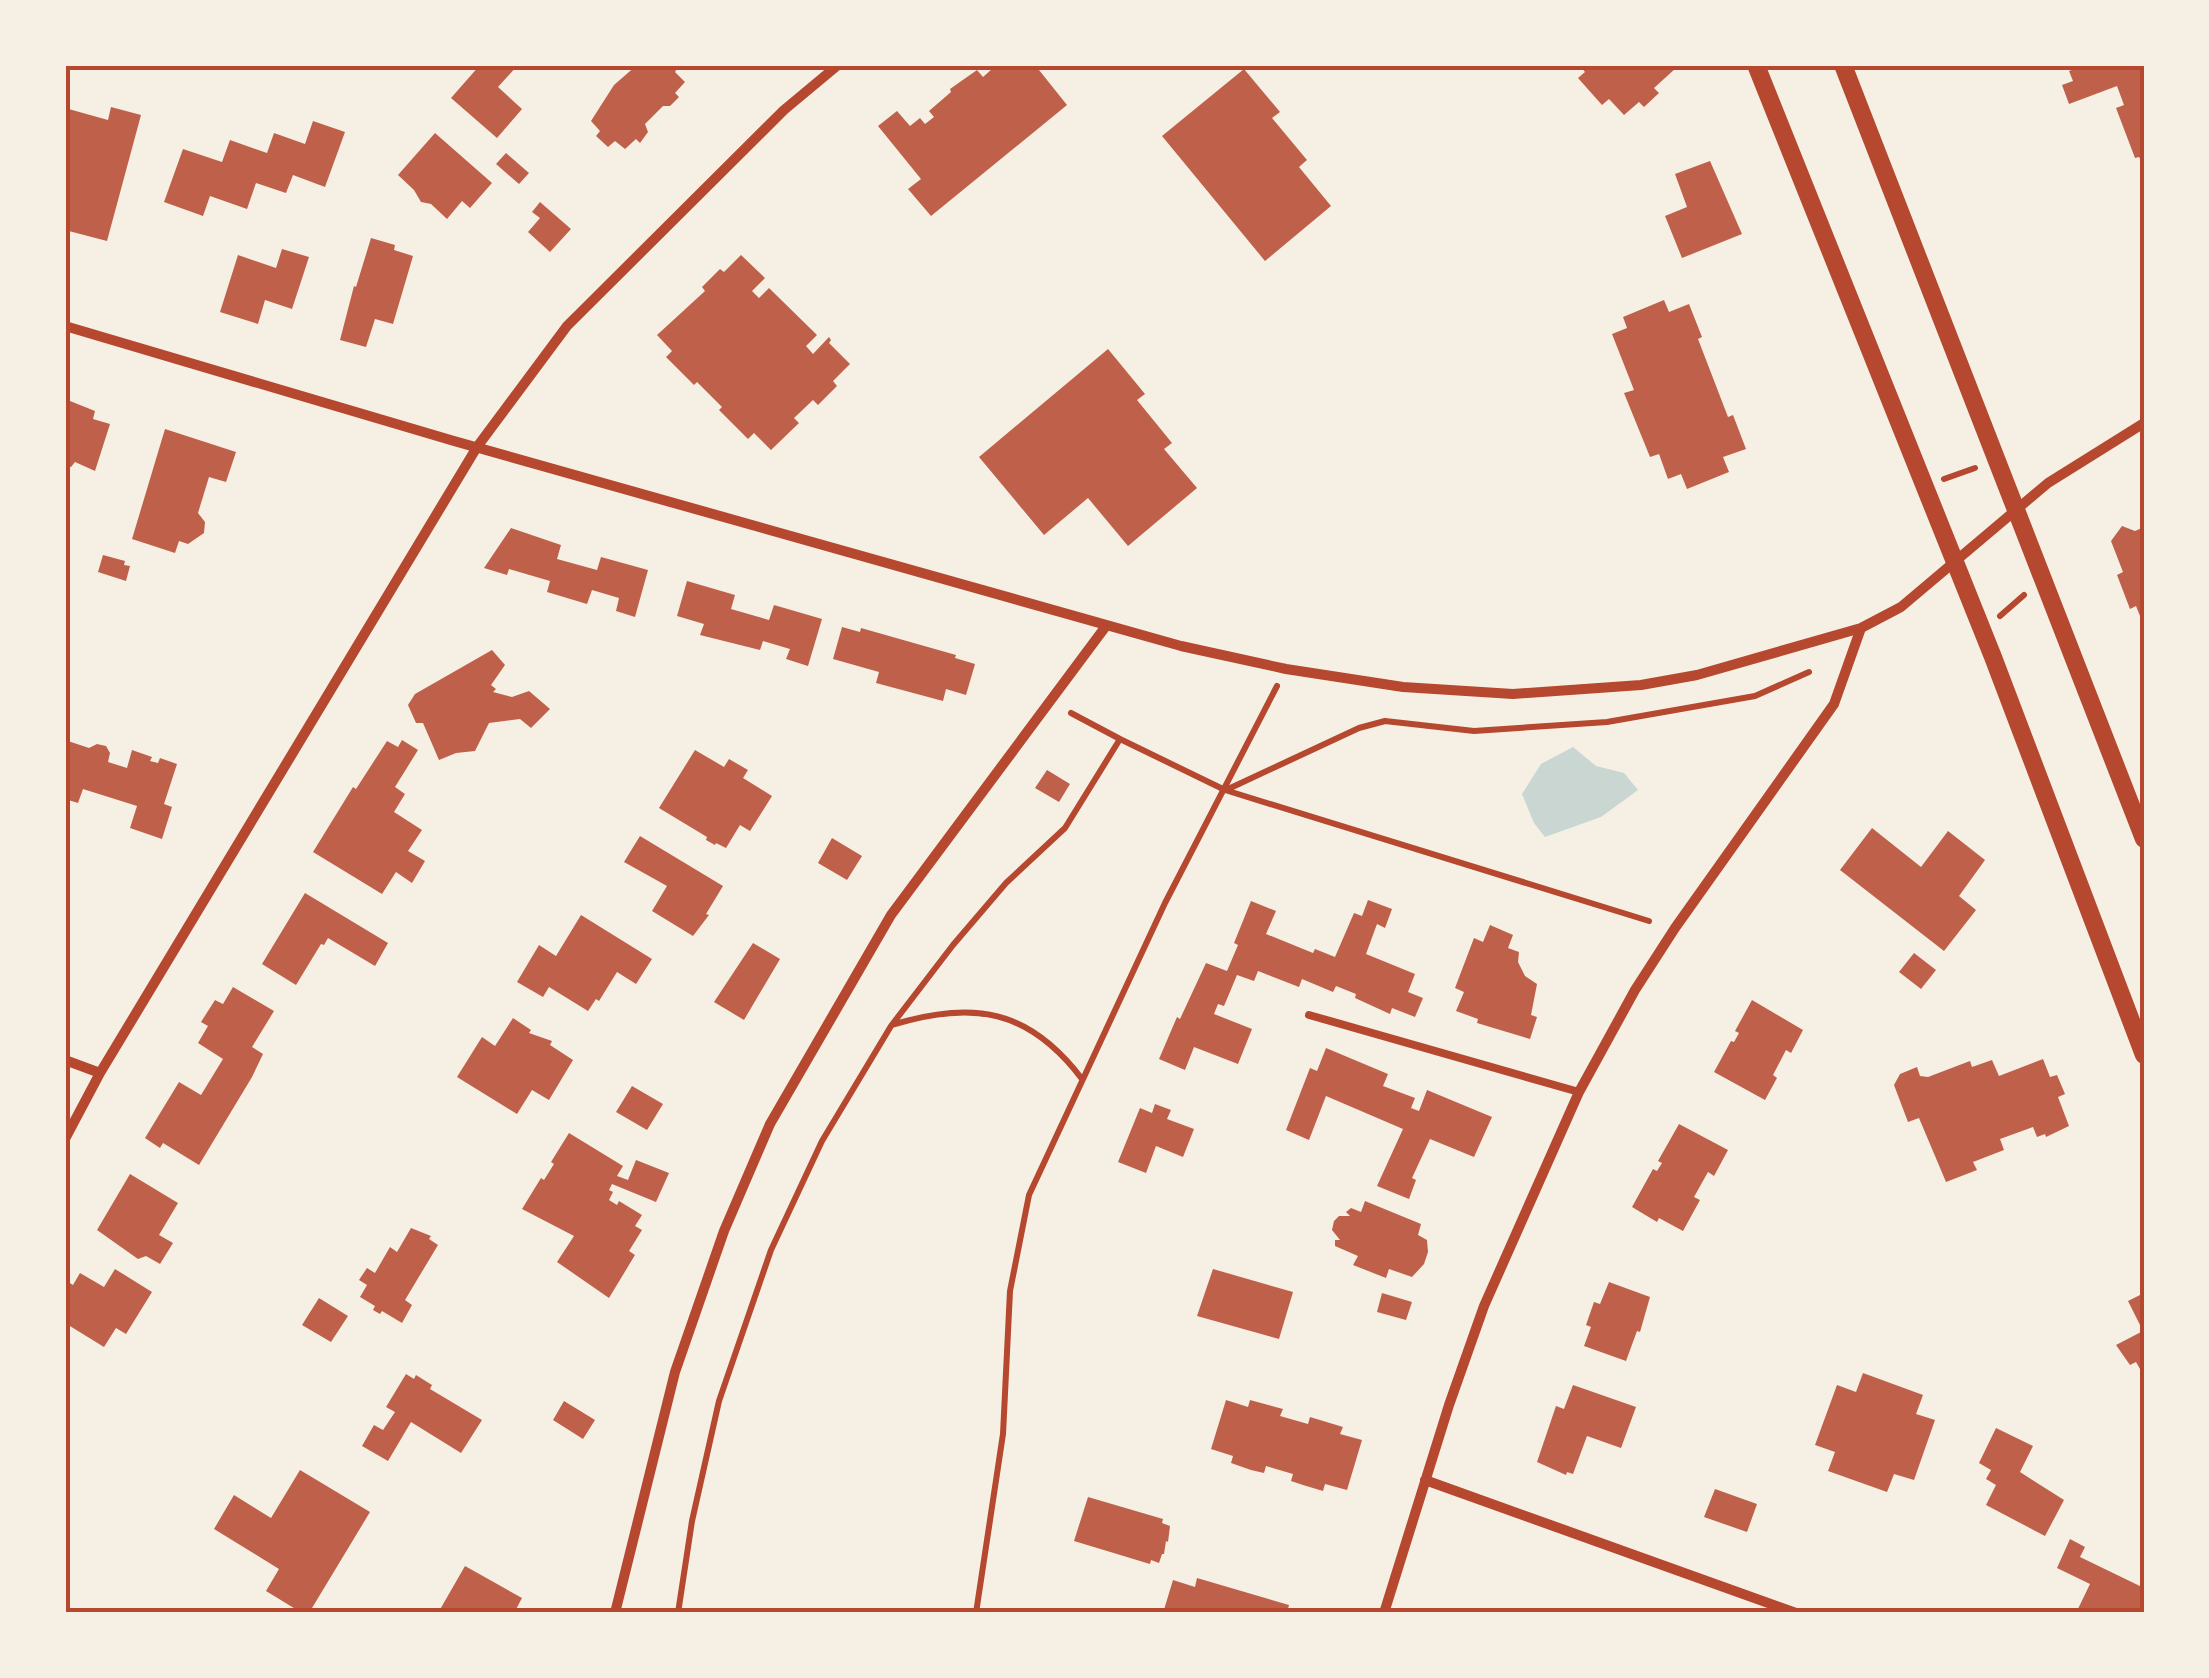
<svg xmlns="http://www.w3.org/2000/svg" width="2209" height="1678" font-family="'Zilla Slab',serif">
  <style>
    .water { fill: #c9d6d2 }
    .building { fill: #bf614a }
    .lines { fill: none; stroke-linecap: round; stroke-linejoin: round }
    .path { stroke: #b5482f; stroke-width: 6 }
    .service { stroke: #b5482f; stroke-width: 8 }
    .minor { stroke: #b5482f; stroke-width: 10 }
    .tertiary { stroke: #b5482f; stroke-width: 18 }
    .neatline { fill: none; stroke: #b5482f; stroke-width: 4 }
  </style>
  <rect width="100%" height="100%" fill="#f6efe4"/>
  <path class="water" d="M1573 747 1596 766 1624 773 1638 790 1601 817 1545 837 1534 823 1522 794 1541 764Z"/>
  <path class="building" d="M480 65H518L498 87 522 109 497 138 451 98Z
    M637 65H679L675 72 685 82 675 93 679 97 670 106H663L645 124 648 132 640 143 636 139 625 149 615 141 608 147 596 136 600 131 591 121 614 85Z
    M988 65H1035L1067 105 931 216 908 189 921 179 878 126 897 111 910 126 920 118 925 124 934 117 929 111 951 92 950 89 977 70 983 77 992 69Z
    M1579 65H1673L1676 68 1654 88 1659 93 1644 107 1639 102 1624 115 1609 99 1602 105 1578 78 1585 72Z
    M2085 65H2144V164L2139 157 2135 158 2116 108 2124 105 2117 86 2069 104 2062 85 2073 81 2069 71Z
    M1244 69 1280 112 1272 118 1307 160 1299 167 1331 206 1265 261 1162 136Z
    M111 107 141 115 107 241 65 230V108L108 120Z
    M313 121 345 132 325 187 293 175 286 193 256 183 247 209 210 196 203 216 164 202 183 149 222 162 230 140 267 153 274 133 305 144Z
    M435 133 492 183 470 208 462 201 447 219 431 204 421 202 414 190 398 175Z
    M506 153 529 173 519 184 496 164Z
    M1710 161 1742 234 1682 258 1665 216 1687 207 1675 174Z
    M540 202 571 229 550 252 528 232 540 218 532 212Z
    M371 238 395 245 394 250 413 256 393 324 375 319 366 347 340 340 354 286 356 287Z
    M282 249 309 257 292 309 265 300 258 324 220 312 238 255 276 268Z
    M741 255 765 278 752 291 759 298 769 288 817 335 806 346 813 354 829 337 831 340 829 343 850 364 833 381 837 386 818 405 813 400 794 418 799 423 771 450 754 433 748 439 719 410 722 407 697 382 694 385 666 357 672 351 657 335 705 291 702 287 720 269 724 272Z
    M1664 300 1669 312 1689 304 1702 337 1698 339 1728 417 1733 415 1746 449 1723 457 1729 472 1687 489 1681 474 1668 479 1659 454 1650 457 1624 393 1634 390 1612 334 1627 328 1623 317Z
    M1108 349 1145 394 1137 400 1172 443 1164 449 1197 488 1128 546 1088 498 1044 535 979 457Z
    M65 399 95 411 93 419 110 424 95 471 75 462 71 467 65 465Z
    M165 429 236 452 226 482 209 477 198 513 205 522 204 533 188 544 179 541 175 553 132 539Z
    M2122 526 2135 531 2144 527V626L2136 606 2130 609 2117 575 2123 572 2111 541Z
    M511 528 561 545 557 559 597 570 601 557 648 570 635 617 616 611 619 598 592 590 587 604 547 592 550 581 509 569 507 575 484 568Z
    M103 555 125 561 124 565 130 566 126 581 98 572Z
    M687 581 735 595 731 609 769 620 774 605 822 619 808 666 786 659 790 649 763 641 760 650 700 635 704 624 677 616Z
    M842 627 860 632 861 628 956 655 955 658 975 664 966 695 946 689 943 701 876 683 879 672 833 659Z
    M492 650 505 665 491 685 496 689 493 692 512 697 529 691 550 709 531 728 520 719 489 723 475 751 456 753 439 760 423 723H416L408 705 415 694Z
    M65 740 89 748 97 744 106 746 110 753 108 762 127 768 132 750 152 757 150 761 158 763 160 758 177 764 164 804 172 807 162 839 130 828 137 806 83 789 78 803 65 799Z
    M402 740 418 750 395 787 405 794 394 812 422 830 408 851 425 861 412 883 396 872 382 894 313 852 353 787 356 789 387 741 398 747Z
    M695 750 724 767 729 759 748 770 743 778 772 796 750 831 740 825 726 848 716 843 715 845 706 840 707 837 659 808Z
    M1047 770 1070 784 1059 802 1035 788Z
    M1872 828 1921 867 1948 831 1985 860 1959 896 1976 910 1944 951 1840 870Z
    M640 836 723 886 706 914 709 915 693 936 652 911 667 886 624 862Z
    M832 838 862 856 847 880 818 863Z
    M305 893 388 943 375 966 328 938 324 945 321 944 296 985 262 964Z
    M1368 900 1392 909 1385 928 1377 924 1366 954 1415 974 1408 992 1423 998 1415 1017 1392 1008 1390 1014 1355 998 1356 994 1336 986 1333 992 1302 979 1299 987 1258 971 1254 981 1237 975 1224 1006 1218 1004 1214 1014 1252 1029 1238 1064 1194 1047 1185 1070 1159 1059 1177 1017 1180 1019 1206 963 1227 971 1238 945 1234 943 1251 901 1276 911 1266 934 1313 953 1315 949 1335 957 1354 913 1362 916Z
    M581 915 652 959 636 984 617 972 599 1001 596 999 588 1011 549 987 543 997 517 982 539 945 556 956Z
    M1490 925 1513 935 1508 948 1519 952 1518 962 1525 976 1537 984 1531 1015 1537 1017 1530 1039 1477 1023 1478 1019 1456 1011 1464 992 1455 988 1474 938 1483 942Z
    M753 943 780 959 744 1020 714 1002Z
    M1914 953 1936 970 1921 989 1899 972Z
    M233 987 274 1011 252 1047 263 1054 252 1077 199 1165 163 1143 160 1148 145 1138 179 1082 201 1095 223 1059 198 1043 208 1026 201 1022 215 1000 223 1004Z
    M1752 1000 1803 1030 1791 1053 1786 1050 1773 1075 1777 1078 1765 1100 1714 1072 1731 1041 1734 1042 1739 1033 1735 1031Z
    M513 1018 531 1030 529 1033 552 1041 550 1045 573 1060 549 1100 532 1090 517 1114 457 1077 482 1037 495 1046Z
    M1326 1048 1388 1074 1383 1086 1415 1098 1411 1108 1419 1111 1427 1090 1492 1117 1474 1157 1430 1139 1412 1178 1416 1180 1409 1199 1377 1186 1403 1129 1326 1096 1309 1140 1286 1130 1310 1068 1317 1071Z
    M2043 1059 2050 1077 2057 1075 2065 1094 2058 1097 2069 1126 2046 1137 2045 1134 2037 1137 2033 1127 2000 1139 2004 1150 1973 1162 1977 1170 1946 1182 1919 1118 1908 1122 1894 1085 1900 1074 1917 1067 1920 1076 1928 1077 1970 1061 1972 1067 1992 1060 1999 1076Z
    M632 1086 663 1104 647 1130 616 1112Z
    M1155 1104 1171 1110 1167 1119 1194 1129 1183 1157 1156 1146 1146 1173 1118 1162 1140 1108 1152 1113Z
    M1679 1124 1728 1150 1714 1176 1708 1172 1694 1197 1700 1200 1683 1231 1659 1218 1657 1222 1632 1207 1653 1169 1657 1171 1662 1163 1658 1161Z
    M569 1133 623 1166 617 1176 628 1180 636 1160 669 1173 656 1202 612 1184 609 1190 613 1192 609 1200 617 1205 619 1201 642 1215 635 1226 642 1230 629 1251 635 1255 609 1298 557 1262 574 1236 522 1209 541 1178 544 1180 554 1164 551 1162Z
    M130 1174 178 1203 159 1235 173 1243 160 1264 146 1256 138 1259 97 1230Z
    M1365 1201 1421 1224 1418 1235 1427 1240 1428 1252 1424 1264 1412 1277 1389 1269 1386 1278 1353 1265 1358 1256 1335 1246V1240H1340L1332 1230 1334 1221 1339 1216H1350L1346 1212 1351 1208 1361 1212Z
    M411 1228 431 1236 429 1239 438 1245 405 1300 412 1305 402 1323 382 1311 380 1314 373 1310 375 1306 360 1297 367 1285 359 1280 367 1268 375 1273 390 1247 397 1252Z
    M115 1269 152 1292 126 1334 116 1328 104 1347 65 1323V1280L73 1285 80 1273 104 1287Z
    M1213 1269 1293 1292 1279 1339 1197 1316Z
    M1609 1282 1650 1297 1640 1332 1637 1331 1626 1361 1584 1346 1591 1327 1586 1325 1594 1302 1600 1304Z
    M1382 1293 1412 1302 1406 1320 1377 1312Z
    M2144 1293V1376L2136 1362 2130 1365 2116 1345 2143 1331 2128 1301Z
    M319 1298 348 1316 331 1342 302 1325Z
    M1863 1373 1923 1395 1916 1414 1935 1420 1914 1480 1894 1474 1887 1492 1828 1471 1835 1452 1815 1445 1837 1385 1856 1392Z
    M406 1374 414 1379 416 1375 432 1385 430 1389 482 1420 461 1453 411 1422 388 1461 362 1446 374 1425 383 1430 395 1412 386 1407Z
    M1573 1385 1636 1407 1621 1448 1587 1436 1573 1474 1567 1472 1566 1475 1537 1462 1556 1406 1564 1409Z
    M1226 1400 1248 1407 1250 1400 1283 1409 1280 1416 1308 1424 1310 1417 1343 1427 1340 1434 1362 1440 1347 1490 1325 1484 1323 1491 1303 1485 1291 1481 1293 1474 1266 1466 1264 1473 1251 1470 1231 1463 1233 1456 1211 1449Z
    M564 1401 595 1420 583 1439 553 1420Z
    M1996 1428 2033 1446 2020 1472 2064 1500 2045 1536 1986 1505 1996 1485 1986 1479 1991 1470 1979 1463Z
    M300 1470 370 1512 309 1613H302L266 1591 279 1569 214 1529 234 1495 271 1518Z
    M1715 1489 1757 1504 1747 1532 1704 1517Z
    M1088 1497 1163 1519 1162 1523 1170 1526 1168 1542 1166 1541 1164 1554H1162L1159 1563 1151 1560 1150 1564 1074 1541Z
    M2070 1539 2085 1547 2080 1557 2144 1588V1613H2076L2090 1584 2057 1568Z
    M465 1566 522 1598 514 1613H438Z
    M1197 1578 1289 1605 1287 1613H1163L1173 1580 1195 1587Z"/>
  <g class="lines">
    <path class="path" d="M1944 479 1975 468
      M2000 616 2024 595
      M1071 713 1120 739
      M1226 790 1359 728 1385 721 1474 731 1607 722 1755 696 1809 672
      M892 1025C973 1000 1029 1009 1082 1079
      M678 1613 692 1521 719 1401 771 1250 822 1141 891 1026 953 945 1006 883 1065 828 1120 739 1225 790 1649 921
      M976 1613 1003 1434 1010 1291 1029 1195 1165 903 1277 686"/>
    <path class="service" d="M1309 1015 1579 1092"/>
    <path class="minor" d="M65 326 454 441 1181 646 1286 669 1403 687 1513 694 1641 685 1697 675 1861 628 1901 607 2048 483 2144 423
      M65 1060 100 1073
      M65 1139 100 1073 477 447 567 326 784 110 838 65
      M1425 1480 1796 1613
      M615 1613 675 1372 724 1231 770 1124 891 915 1106 626
      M1384 1613 1449 1405 1484 1306 1579 1092 1635 990 1675 928 1834 704 1861 628"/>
    <path class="tertiary" d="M1756 65 1993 657 2144 1055
      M1843 65 2144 839"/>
  </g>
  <rect width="2209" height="1678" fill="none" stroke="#f6efe4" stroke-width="135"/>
  <rect x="68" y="68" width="2074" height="1542" class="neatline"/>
</svg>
